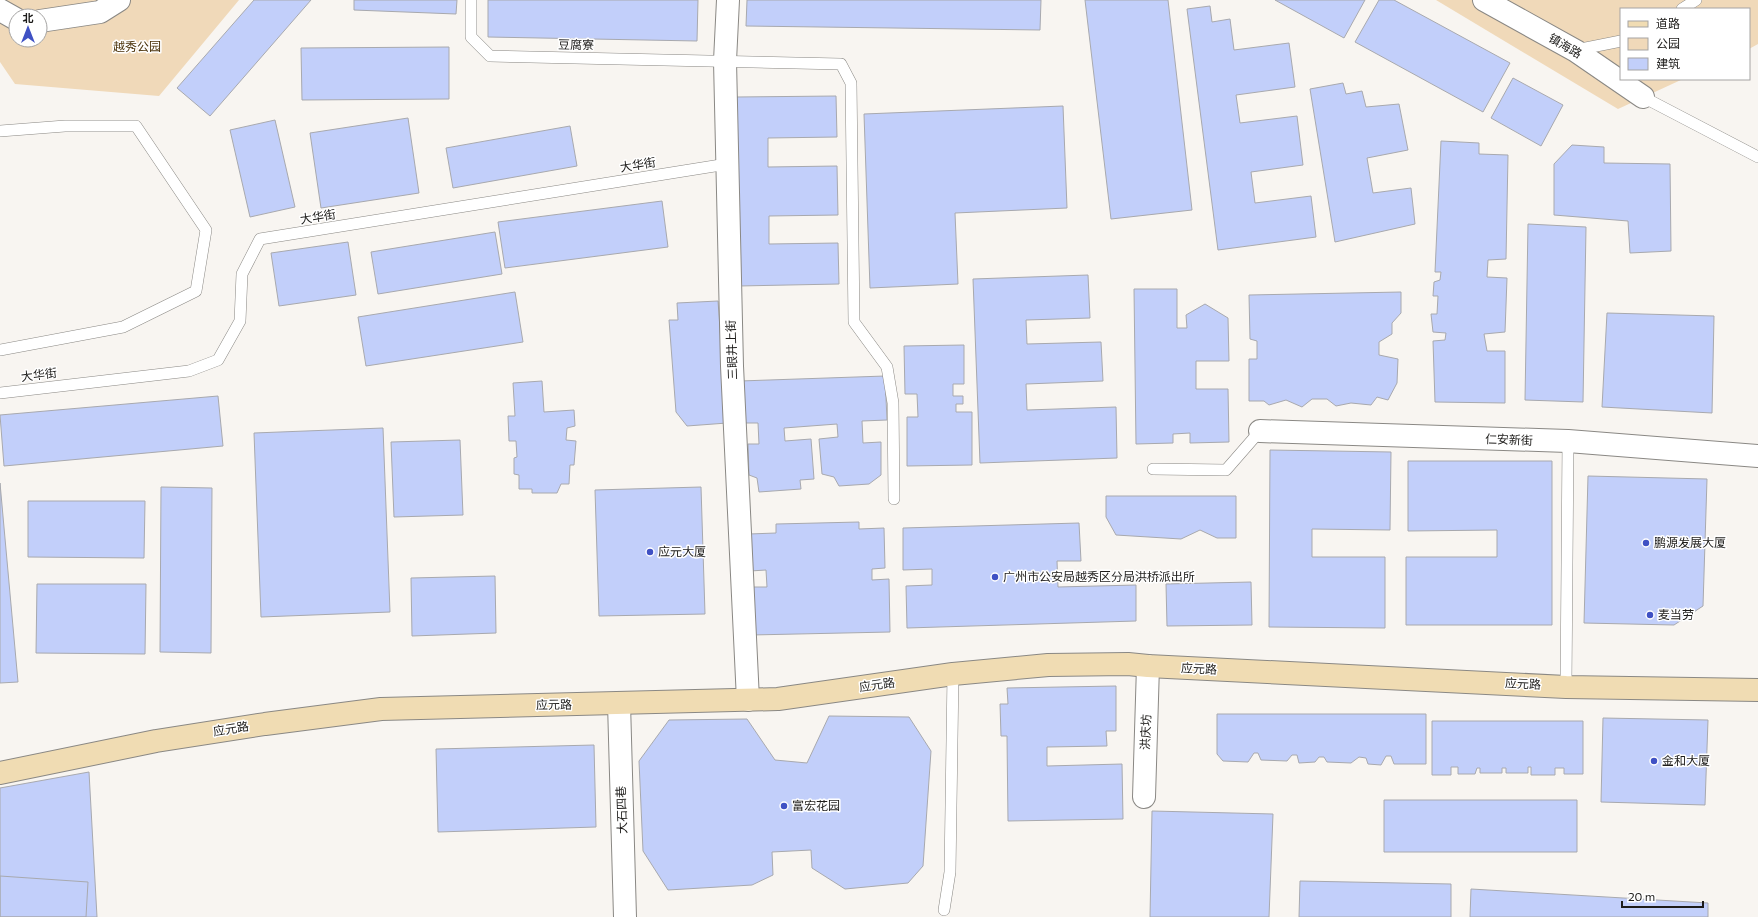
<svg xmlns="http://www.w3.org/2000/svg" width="1758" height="917" font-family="Commissioner,'Noto Sans SC',sans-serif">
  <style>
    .green { fill: #f0d9b9; fill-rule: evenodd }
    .building { fill: #c2cffa; stroke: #a8a9ae }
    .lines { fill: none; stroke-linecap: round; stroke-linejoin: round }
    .lane-casing { stroke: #8a8884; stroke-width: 12 }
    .street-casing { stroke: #8a8884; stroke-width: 24 }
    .secondary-casing { stroke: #8a8884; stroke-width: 24 }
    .lane { stroke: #fff; stroke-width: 11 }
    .street { stroke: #fff; stroke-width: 22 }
    .secondary { stroke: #f0dcb3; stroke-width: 22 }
    .poi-dot { fill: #3f51c4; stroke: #fff; stroke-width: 1.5 }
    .labels { text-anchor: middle; stroke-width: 3; stroke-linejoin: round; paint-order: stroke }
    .street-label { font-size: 12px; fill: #1d1c1a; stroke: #fff }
    .park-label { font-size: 12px; fill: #493108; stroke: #fff }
    .poi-label { font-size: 12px; fill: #1d1c1a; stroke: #fff; text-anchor: start }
  </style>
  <rect width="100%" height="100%" fill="#f8f5f1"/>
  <path class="green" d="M0 0H239L159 96 15 84 0 62ZM16 16H40V40H16Z
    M1436 0H1758V44L1749 49V9H1621V79H1683L1618 109Z"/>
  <path class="building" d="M254 0H311L210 116 177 88Z
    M354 0H457L456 14 354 10Z
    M488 0H698L697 41 488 37Z
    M747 0H1041L1040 30 746 26Z
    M1085 0H1168L1192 210 1111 219Z
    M1275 0H1365L1344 38Z
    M1379 0H1394L1510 63 1483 112 1355 42Z
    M1210 6 1212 22 1230 19 1234 50 1289 43 1295 87 1236 95 1240 123 1297 116 1303 165 1251 172 1255 203 1311 196 1316 237 1218 250 1187 9Z
    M449 47V99L302 100 301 48Z
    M1513 78 1563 105 1541 146 1491 118Z
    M1343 83 1346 94 1362 91 1366 107 1399 104 1408 150 1367 158 1373 193 1411 188 1415 224 1335 242 1310 89Z
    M836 96 837 137 768 138V167L837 166 838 215 769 216V244L838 243 839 284 739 286 736 97Z
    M1063 106 1067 208 955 213 958 284 870 288 864 114Z
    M408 118 419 193 321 208 310 133Z
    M275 120 295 207 250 217 230 130Z
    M570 126 577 166 453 188 446 148Z
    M1441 141 1479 143V154L1508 155 1506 259 1488 260 1487 277 1507 278 1505 332 1484 334 1487 351H1505V403L1435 402 1433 341 1445 340 1446 333 1433 332 1431 314H1437L1438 296H1433L1434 282 1440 280 1441 272H1435Z
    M1572 145 1604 147V163L1670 164 1671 251 1630 253 1628 221 1554 215V164Z
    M662 201 668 247 505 268 498 222Z
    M1528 224 1586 227 1583 402 1525 400Z
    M495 232 502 274 378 294 371 252Z
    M348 242 356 295 279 306 271 253Z
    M1088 275 1090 318 1026 320 1027 344 1101 342 1103 381 1026 384 1027 410 1116 407 1117 458 980 463 973 279Z
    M1134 289H1177V328H1187L1186 315 1205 304 1228 318 1229 361H1196V389H1228L1229 442 1190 443V433L1173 434V443L1136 444Z
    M515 292 523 342 366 366 358 317Z
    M1401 292V313L1392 323V334L1379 342V355L1398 359 1397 383 1388 400 1377 397 1371 405 1351 403 1336 406 1327 399H1312L1302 407 1286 400 1269 405 1264 401H1249V359H1257V341L1250 339 1249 295Z
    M718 301 727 423 687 426 676 412 669 320H678L677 303Z
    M1607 313 1714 316 1712 413 1602 407Z
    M964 345V384H953V396H963V404H956V412H972V465L907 466V417H918L917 394H905L904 346Z
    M885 376 887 420 862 421 863 443 881 442V475L869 484 839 486 834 477 822 474 819 439 838 437 837 424 784 428 785 441 811 439 814 479 800 480 801 489 759 492 757 478 749 475 748 444H759L758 423H741L740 381Z
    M542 381 544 412 574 410 575 426 567 428 566 440 576 441 574 465H570L569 484H561L557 493H532V489H519V475L514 474V458L517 457 516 441H509L508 416H515L513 383Z
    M218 396 223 446 4 466 0 415Z
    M383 428 390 612 261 617 254 433Z
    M460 440 463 515 394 517 391 442Z
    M1270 450 1391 452 1390 530 1312 529V557H1385V628L1269 627Z
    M1408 461H1552V625H1406V557H1497V530L1408 531Z
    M1588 476 1707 479 1703 606 1674 625 1584 623Z
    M0 483 18 682 0 683Z
    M161 487 212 488 211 653 160 652Z
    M701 487 705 614 599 616 595 490Z
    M1106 496H1236V538H1217L1200 530 1181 539 1116 535 1106 517Z
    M28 501H145L144 558 28 557Z
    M859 522V529L884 528 885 568 872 569V580L889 579 890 632 751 635 750 587H767L766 570 750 571 749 534 776 533V524Z
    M1079 523 1081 561H1057L1058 587 1136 585V621L907 628 906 586 932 585V569L903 570V528Z
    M495 576 496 633 412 636 411 578Z
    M1251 582 1252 625 1167 626 1166 584Z
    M37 584H146L145 654 36 653Z
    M1116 686V731H1106L1107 746 1047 747V766L1122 764 1123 819 1008 821 1007 736H1001L1000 704H1008L1007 688Z
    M1217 714H1426V764H1394L1391 756H1386L1381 765 1368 764 1366 758 1359 757 1351 763 1327 762 1324 757H1319L1315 762 1299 763 1297 755H1292L1287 761 1261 760 1258 753H1254L1248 762 1223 761 1217 754Z
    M829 716 909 717 931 751 923 866 908 883 845 889 812 868 811 850 772 852 773 875 752 885 668 890 643 851 639 761 669 720 747 719 775 760 807 763Z
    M1603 718 1708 720 1705 805 1601 802Z
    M1432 721H1583V774H1564V768H1555V775H1531V767H1528V773H1506V768H1502V773H1480V768H1477L1475 774H1458V767H1451V775H1432Z
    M594 745 596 827 438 832 436 749Z
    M89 772 97 917H0V788Z
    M1384 800H1577V852H1384Z
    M1152 811 1273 814 1269 917H1150Z
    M0 876 88 882 86 917H0Z
    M1300 881 1451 884V917H1299Z
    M1471 889 1708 903V917H1470Z"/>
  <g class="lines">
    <g class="lane-casing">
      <path id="lane" d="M471 0V37L490 56 841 64 851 83 854 322 887 367 893 403 894 499
        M1682 9 1696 0
        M1576 50 1621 41
        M1643 97 1758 157
        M0 131 65 126H136L206 230 196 291 123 327 0 350
        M0 393 189 371 218 360 240 321 242 274 260 239 727 164
        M1153 469 1226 470 1260 431
        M1566 687 1568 441
        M944 910 950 872 953 674"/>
    </g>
    <g class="street-casing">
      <path id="street" d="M728 0 725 61 732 366 748 700
        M1484 0 1576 51 1643 97
        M0 10 16 19
        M40 21 100 12 119 0
        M1260 431 1568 441 1758 456
        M619 703 625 917
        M1144 797 1148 666"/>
    </g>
    <g class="secondary-casing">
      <path id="secondary" d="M0 773 156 741 265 724 381 709 778 699 953 674 1048 665 1128 664 1148 666 1566 687 1758 690"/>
    </g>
    <use href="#lane" class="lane"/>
    <use href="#street" class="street"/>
    <use href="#secondary" class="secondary"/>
  </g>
  <g class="poi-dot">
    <circle cx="1646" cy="543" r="4"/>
    <circle cx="650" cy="552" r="4"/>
    <circle cx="995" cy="577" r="4"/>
    <circle cx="1650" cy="615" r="4"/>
    <circle cx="1654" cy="761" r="4"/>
    <circle cx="784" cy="806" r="4"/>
  </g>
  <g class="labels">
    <g class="street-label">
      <text transform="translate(576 45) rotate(1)" y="4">豆腐寮</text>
      <text transform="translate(1565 46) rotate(30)" y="4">镇海路</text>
      <text transform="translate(638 165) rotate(-9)" y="4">大华街</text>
      <text transform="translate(318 217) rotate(-9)" y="4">大华街</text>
      <text transform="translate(732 350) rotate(-92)" y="4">三眼井上街</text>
      <text transform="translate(39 375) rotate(-7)" y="4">大华街</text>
      <text transform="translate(1509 440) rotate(2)" y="4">仁安新街</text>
      <text transform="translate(1199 669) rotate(3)" y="4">应元路</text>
      <text transform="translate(1523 684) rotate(3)" y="4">应元路</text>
      <text transform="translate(877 685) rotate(-8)" y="4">应元路</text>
      <text transform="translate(554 705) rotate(-1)" y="4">应元路</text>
      <text transform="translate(231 729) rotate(-9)" y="4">应元路</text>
      <text transform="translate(1146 732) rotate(-88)" y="4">洪庆坊</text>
      <text transform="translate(622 810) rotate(-92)" y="4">大石四巷</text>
    </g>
    <g class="park-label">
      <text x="137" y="51">越秀公园</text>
    </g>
    <g class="poi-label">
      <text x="1654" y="547">鹏源发展大厦</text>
      <text x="658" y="556">应元大厦</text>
      <text x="1003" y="581">广州市公安局越秀区分局洪桥派出所</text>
      <text x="1658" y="619">麦当劳</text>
      <text x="1662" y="765">金和大厦</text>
      <text x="792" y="810">富宏花园</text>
    </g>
  </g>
  <rect x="1620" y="8" width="130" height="72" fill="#ffffff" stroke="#a5a4a3"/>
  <rect x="1628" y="21" width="20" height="6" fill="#f0dcb3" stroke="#a5a4a3"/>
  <text x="1656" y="28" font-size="12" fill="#1d1c1a">道路</text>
  <rect x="1628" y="38" width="20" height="12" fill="#f0d9b9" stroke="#a5a4a3"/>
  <text x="1656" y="48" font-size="12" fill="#1d1c1a">公园</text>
  <rect x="1628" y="58" width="20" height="12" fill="#c2cffa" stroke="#a5a4a3"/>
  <text x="1656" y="68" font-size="12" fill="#1d1c1a">建筑</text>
  <g transform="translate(28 28)"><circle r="19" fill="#ffffff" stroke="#a5a4a3"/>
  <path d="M0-3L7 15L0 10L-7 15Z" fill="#3f51c4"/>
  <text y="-6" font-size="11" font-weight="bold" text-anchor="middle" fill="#1d1c1a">北</text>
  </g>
  <path d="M1622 901v6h81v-6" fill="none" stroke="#1d1c1a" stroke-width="2"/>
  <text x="1628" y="901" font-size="12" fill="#1d1c1a" stroke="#ffffff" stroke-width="3" paint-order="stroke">20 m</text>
</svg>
